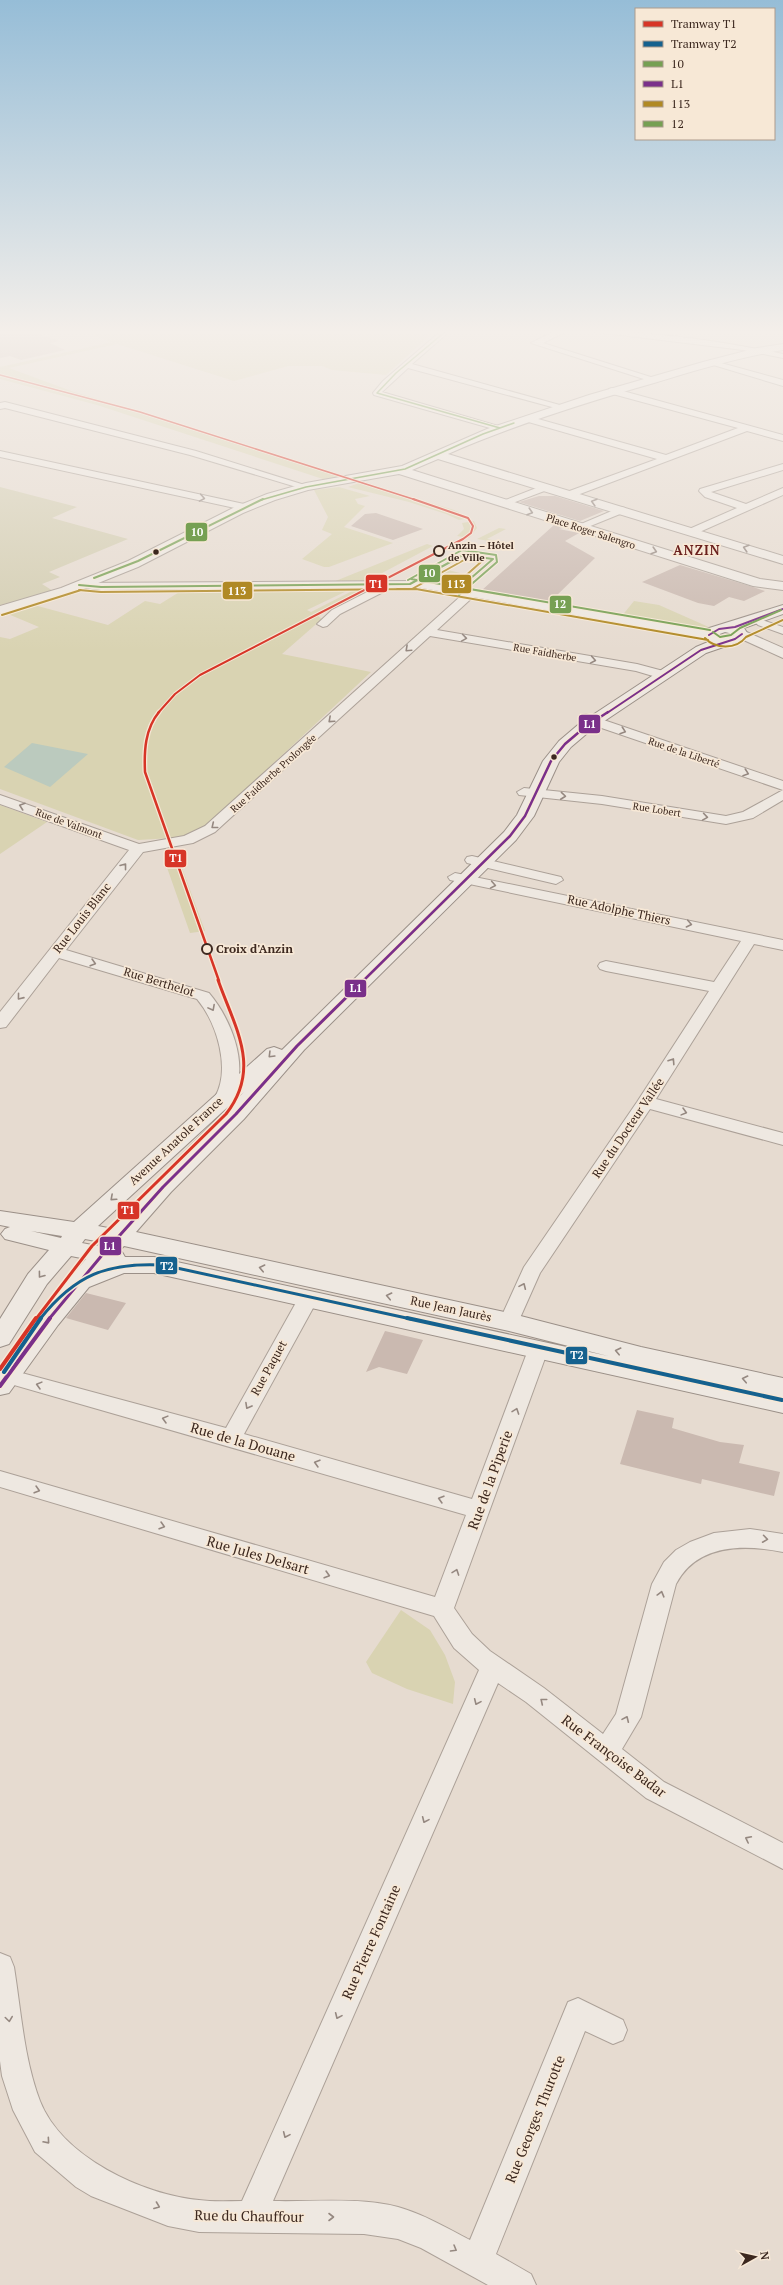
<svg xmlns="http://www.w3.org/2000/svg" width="783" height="2285" font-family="'PT Serif',serif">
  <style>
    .green { fill: #d9d3b2 }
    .cemetery { fill: #d3cdb1 }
    .water { fill: #bbcabe }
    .building { fill: #cab9b0 }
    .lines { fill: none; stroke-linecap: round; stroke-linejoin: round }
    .minor-casing { stroke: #aca198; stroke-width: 2 }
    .tertiary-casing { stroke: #aca198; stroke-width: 2 }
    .secondary-casing { stroke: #9b9088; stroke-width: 2 }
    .minor { fill: #eee8e1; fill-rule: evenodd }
    .tertiary { fill: #eee8e1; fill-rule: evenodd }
    .secondary { fill: #eee8e1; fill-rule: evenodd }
    .bus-1-far1-casing { stroke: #f7e8d6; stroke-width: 3 }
    .bus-1-casing { stroke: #f7e8d6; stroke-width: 4 }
    .bus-2-far3-casing { stroke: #f7e8d6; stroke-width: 4 }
    .bus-2-far2-casing { stroke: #f7e8d6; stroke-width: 5 }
    .bus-2-far1-casing { stroke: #f7e8d6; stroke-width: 6 }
    .bus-2-casing { stroke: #f7e8d6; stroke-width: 7 }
    .bus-3-casing { stroke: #f7e8d6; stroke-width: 4 }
    .bus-4-casing { stroke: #f7e8d6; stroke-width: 4 }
    .bus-1-far1 { stroke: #76a053; stroke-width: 1.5 }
    .bus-1 { stroke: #76a053; stroke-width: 2 }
    .bus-2-far3 { stroke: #7a308a; stroke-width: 2 }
    .bus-2-far2 { stroke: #7a308a; stroke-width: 2.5 }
    .bus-2-far1 { stroke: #7a308a; stroke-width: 3 }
    .bus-2 { stroke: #7a308a; stroke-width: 4 }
    .bus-3 { stroke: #b08924; stroke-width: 2 }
    .bus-4 { stroke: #76a053; stroke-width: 2 }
    .tram-1-far4-casing { stroke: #f7e8d6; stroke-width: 3 }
    .tram-1-far3-casing { stroke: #f7e8d6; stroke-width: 4 }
    .tram-1-far2-casing { stroke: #f7e8d6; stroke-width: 5 }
    .tram-1-far1-casing { stroke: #f7e8d6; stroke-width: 6 }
    .tram-1-casing { stroke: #f7e8d6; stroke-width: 7 }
    .tram-2-far1-casing { stroke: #f7e8d6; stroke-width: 6 }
    .tram-2-casing { stroke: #f7e8d6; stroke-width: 7 }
    .tram-1-far4 { stroke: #d73527; stroke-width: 1.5 }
    .tram-1-far3 { stroke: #d73527; stroke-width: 2 }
    .tram-1-far2 { stroke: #d73527; stroke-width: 2.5 }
    .tram-1-far1 { stroke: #d73527; stroke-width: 3 }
    .tram-1 { stroke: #d73527; stroke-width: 4 }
    .tram-2-far1 { stroke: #15618e; stroke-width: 3 }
    .tram-2 { stroke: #15618e; stroke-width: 4 }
    .oneway { stroke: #958880 }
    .stop-dot { fill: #f7e8d6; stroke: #3c281f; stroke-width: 2 }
    .bus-dot { fill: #3c281f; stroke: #f7e8d6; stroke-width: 1.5 }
    .labels { text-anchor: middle; stroke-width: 3.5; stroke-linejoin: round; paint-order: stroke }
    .far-street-label { font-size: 10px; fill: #3c281f; stroke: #f7e8d6 }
    .far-stop-label { font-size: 10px; font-weight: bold; fill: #3c281f; stroke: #f7e8d6; text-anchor: start }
    .street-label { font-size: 12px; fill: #3c281f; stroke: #f7e8d6 }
    .stop-label { font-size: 12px; font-weight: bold; fill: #3c281f; stroke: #f7e8d6; text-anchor: start }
    .far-district-label { font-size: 13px; font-weight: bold; letter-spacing: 1px; fill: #6a201d; stroke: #f7e8d6 }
    .near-street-label { font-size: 14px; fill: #3c281f; stroke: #f7e8d6 }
    .line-badge { stroke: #f7e8d6; stroke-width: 1.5 }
    .badge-label { font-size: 11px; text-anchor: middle; font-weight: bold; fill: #fff }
  </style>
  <rect width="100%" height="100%" fill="#e6dbd0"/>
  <path class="green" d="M81 331H435L386 375 332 370 322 366H288L234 381 117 344 9 368 74 392 162 418 342 476 329 481 97 405 0 379V367L112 342Z
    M362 482 454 510 470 518 459 520 446 514 409 502 348 487Z
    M339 487 370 496 355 499 358 504 365 506 344 527 393 543 329 567H324L302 559 332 534 322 530 328 517 314 490Z
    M474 521 477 528 469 538 457 536 464 529 462 523Z
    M499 528 506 529 487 539 514 544 513 545 477 539Z
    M427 544 433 546 367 581 333 582Z
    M448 570 464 574 453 583 433 580Z
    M353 588 307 610 311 612 358 588H371L318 616 322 619 282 654 371 672 200 832 172 838 138 840 0 789V637L10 639 39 627 8 614 34 605 108 625 145 601 160 604 181 591Z
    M634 601 659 605 711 628 703 631 621 617Z
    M0 805 47 822 0 854Z
    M178 857 205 931 190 933 164 859Z
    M401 1610 430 1630 445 1655 455 1682 453 1704 407 1689 372 1673 366 1662Z"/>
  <path class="cemetery" d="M0 487 77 507 52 518 128 539 49 572 60 577 42 584 53 591 0 606Z"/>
  <path class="water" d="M32 743 88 754 50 787 4 767Z"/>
  <path class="building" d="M0 331H31L59 341 50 343 65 350 21 360 10 356 0 358Z
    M539 496H555L604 511 580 521 519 502Z
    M376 513 423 529 393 540 351 526 365 514Z
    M554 525 563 528 559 529 579 533 565 541 595 558 550 602 481 591Z
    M680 565 753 587 765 591 744 601 729 597 714 606 698 603 642 582Z
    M86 1293 126 1303 108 1330 66 1318Z
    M385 1331 423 1340 407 1374 379 1367 366 1372Z
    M637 1410 674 1418 672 1428 720 1442 744 1445 739 1463 780 1472 774 1496 702 1479 701 1484 620 1464Z"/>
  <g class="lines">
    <g class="minor-casing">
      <path id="minor" d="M441 331H450L412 364 567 407 563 410 408 368 382 392 505 428 497 430 374 395 373 393 383 381Z
        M555 331H567L543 343 657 379 650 381 531 343Z
        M588 331C653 331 720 341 783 354V358L743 350Z
        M710 360 783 380V386L710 364Z
        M612 388 783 435V441L747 431 572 497H564V493L657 459 525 421V417H531L666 455 738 428 609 393V389Z
        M5 402 196 451 311 487 309 489H303L190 455 5 408 0 409V403Z
        M0 451 244 504 249 507 244 510 0 457Z
        M783 464V470L711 492 746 504 783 488V495L695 534H687V530L737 508 705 497 699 491 700 489Z
        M544 485 549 488 547 490 507 505H499L498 503Z
        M621 507 625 508V512L583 529H575L574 527Z
        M416 581 709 631 715 635 709 639 473 597 437 630 637 664 667 672 669 675 663 679 636 671 430 636 215 832 193 843 143 852 66 950 209 993C231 1019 252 1069 230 1101H218L215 1097C231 1069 217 1023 197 999L59 958 6 1027 0 1028V1012L129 850 0 804V795L139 844 184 836 205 826 462 595 416 587 391 588 340 614 327 626 323 627 317 624 332 610 375 588 101 590 75 587 73 585 75 583Z
        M762 620 783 627V634L758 625 756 623Z
        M586 714 783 781V800L753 818 726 824 602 804 519 795 517 792 524 788 602 796 726 816 743 812 783 790 581 721 580 718 581 715Z
        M472 856 561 877 563 880 556 884 467 863 465 860 467 857Z
        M455 873 783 940V950L754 944 656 1099 783 1133V1145L650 1109 540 1273 516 1327 509 1329 502 1327 499 1322 524 1267 637 1102 709 991 606 971 600 969 598 966 600 963 606 961 714 982 741 941 450 880 448 877Z
        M308 1292 315 1294 318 1299 244 1434 472 1499 528 1350 531 1345 538 1343 545 1345 548 1350 454 1608 472 1634 490 1651 544 1688 603 1734 616 1714 652 1584 664 1562 676 1550 690 1542 714 1533 750 1529 783 1534V1552C743 1544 697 1544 676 1584L641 1717 622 1749 664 1782 783 1843V1869L646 1798 526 1702 498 1683 273 2201C314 2202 359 2197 398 2207 423 2214 447 2228 470 2240L568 2002 578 1998 623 2020 627 2030 623 2040 613 2044 585 2031 496 2254 531 2274 536 2285H488L421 2248 398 2239 364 2234 199 2232 168 2226 91 2196 76 2187 35 2152 13 2110 2 2076 0 2061V1953L10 1957 14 1967C21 2011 24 2059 40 2101 62 2157 143 2195 199 2200 213 2202 228 2201 242 2201L479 1670 454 1648 434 1616 0 1487V1471L435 1597 466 1515 0 1381V1371L7 1369 226 1428 298 1299 301 1294Z"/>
    </g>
    <g class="tertiary-casing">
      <path id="tertiary" d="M783 344V350C739 357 696 370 654 383 584 403 514 425 448 454L783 556V564L438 459 412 470 760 579 783 582V590L753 586 399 474 308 490 275 500 243 513 138 567 71 594 0 614V606L61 588 128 561 235 507 267 494 306 483 402 466 487 429 589 395 703 362 757 348Z
        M742 630 783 648V658L737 637 735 634 737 631Z"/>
    </g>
    <g class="secondary-casing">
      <path id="secondary" d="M783 605V614L744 628 749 636 747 639 706 653 591 730 571 747 559 762 534 816 516 840 304 1050 244 1119 171 1192 136 1232 509 1313 641 1347 783 1378V1413L154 1273H124L89 1287 58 1325 9 1393 0 1395V1367L40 1313 86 1259 71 1256 47 1284 9 1344 0 1347V1319L28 1274 49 1250 5 1239 1 1234 5 1229 10 1227 0 1225V1211L74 1222 267 1049 274 1047 282 1050 504 832 517 815 543 761 559 741 579 724 696 647 708 642 702 636 706 629ZM725 632 733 634 734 635 726 637 717 635ZM244 1092 155 1182 113 1229 98 1226ZM31 1231 62 1236 61 1238ZM85 1239 101 1242 97 1246 82 1243ZM124 1246 509 1331 608 1356 154 1257H125L122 1252 119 1251Z"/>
    </g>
    <use href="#minor" class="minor"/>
    <use href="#tertiary" class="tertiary"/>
    <use href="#secondary" class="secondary"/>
    <g class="bus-1-far1-casing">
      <path id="bus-1-far1" d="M446 331 396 373 377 393 500 428
        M261 500 306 487 405 469 483 434 514 423"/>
    </g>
    <g class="bus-1-casing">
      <path id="bus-1" d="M94 578 138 561 263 499
        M79 585 101 587 410 584 463 555 493 559 456 591"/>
    </g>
    <g class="bus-2-far3-casing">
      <path id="bus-2-far3" d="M709 635 719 629 735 627 783 609
        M607 713 701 650 735 639 742 634"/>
    </g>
    <g class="bus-2-far2-casing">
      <path id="bus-2-far2" d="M363 981 510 836 525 816 551 761 565 744 585 727 608 712"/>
    </g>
    <g class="bus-2-far1-casing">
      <path id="bus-2-far1" d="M49 1319 103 1254 163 1187 236 1114 297 1046 364 980"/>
    </g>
    <g class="bus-2-casing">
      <path id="bus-2" d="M0 1386 50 1318"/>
    </g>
    <g class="bus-3-casing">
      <path id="bus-3" d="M397 589H412L464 560 481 562 453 587
        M79 590 101 592 416 589 708 640
        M2 615 81 590
        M705 638C715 649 736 650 746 637L783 620"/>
    </g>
    <g class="bus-4-casing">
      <path id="bus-4" d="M411 579 710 630
        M408 580 462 550 496 555 497 562 459 595
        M713 632 720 637 731 635 740 628 781 610"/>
    </g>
    <use href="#bus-1-far1" class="bus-1-far1"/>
    <use href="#bus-1" class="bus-1"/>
    <use href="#bus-2-far3" class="bus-2-far3"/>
    <use href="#bus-2-far2" class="bus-2-far2"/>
    <use href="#bus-2-far1" class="bus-2-far1"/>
    <use href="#bus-2" class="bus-2"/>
    <use href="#bus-3" class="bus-3"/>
    <use href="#bus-4" class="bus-4"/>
    <g class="tram-1-far4-casing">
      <path id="tram-1-far4" d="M0 375 140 412 416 500"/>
    </g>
    <g class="tram-1-far3-casing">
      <path id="tram-1-far3" d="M158 713 175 694 200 675 463 539 471 533 473 526 468 518 413 499"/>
    </g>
    <g class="tram-1-far2-casing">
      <path id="tram-1-far2" d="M159 712C145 729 144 751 145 772L219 981"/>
    </g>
    <g class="tram-1-far1-casing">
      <path id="tram-1-far1" d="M36 1319 92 1246 226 1114C262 1068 235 1028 218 980"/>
    </g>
    <g class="tram-1-casing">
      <path id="tram-1" d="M0 1369 36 1318"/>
    </g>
    <g class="tram-2-far1-casing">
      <path id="tram-2-far1" d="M40 1319C75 1275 107 1262 163 1265L411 1319"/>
    </g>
    <g class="tram-2-casing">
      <path id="tram-2" d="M407 1318 782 1400
        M4 1372 41 1318"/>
    </g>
    <use href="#tram-1-far4" class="tram-1-far4"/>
    <use href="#tram-1-far3" class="tram-1-far3"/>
    <use href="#tram-1-far2" class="tram-1-far2"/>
    <use href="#tram-1-far1" class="tram-1-far1"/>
    <use href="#tram-1" class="tram-1"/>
    <use href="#tram-2-far1" class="tram-2-far1"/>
    <use href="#tram-2" class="tram-2"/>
  </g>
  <defs><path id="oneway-chevron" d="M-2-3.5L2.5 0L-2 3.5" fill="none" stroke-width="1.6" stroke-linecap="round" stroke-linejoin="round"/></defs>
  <g class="oneway">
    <use href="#oneway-chevron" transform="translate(202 498) rotate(10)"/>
    <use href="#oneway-chevron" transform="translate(594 502) rotate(-164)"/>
    <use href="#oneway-chevron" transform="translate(530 512) rotate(18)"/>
    <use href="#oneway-chevron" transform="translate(746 548) rotate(-163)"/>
    <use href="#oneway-chevron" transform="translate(654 551) rotate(17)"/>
    <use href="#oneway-chevron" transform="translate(464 638) rotate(9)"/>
    <use href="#oneway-chevron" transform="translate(408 649) rotate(137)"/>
    <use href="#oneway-chevron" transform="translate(593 660) rotate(10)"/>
    <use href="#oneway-chevron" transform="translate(331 720) rotate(138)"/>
    <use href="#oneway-chevron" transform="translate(623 731) rotate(19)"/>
    <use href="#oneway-chevron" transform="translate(746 773) rotate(19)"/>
    <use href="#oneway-chevron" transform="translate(563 796) rotate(6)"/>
    <use href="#oneway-chevron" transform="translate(22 806) rotate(-161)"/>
    <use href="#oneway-chevron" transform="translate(705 817) rotate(9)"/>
    <use href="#oneway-chevron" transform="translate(214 826) rotate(141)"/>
    <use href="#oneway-chevron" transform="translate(124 866) rotate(-52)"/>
    <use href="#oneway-chevron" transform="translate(493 885) rotate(10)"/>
    <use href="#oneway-chevron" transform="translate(689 924) rotate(12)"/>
    <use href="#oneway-chevron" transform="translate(93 963) rotate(16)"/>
    <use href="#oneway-chevron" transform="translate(20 997) rotate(129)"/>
    <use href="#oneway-chevron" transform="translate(212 1008) rotate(62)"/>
    <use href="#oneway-chevron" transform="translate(271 1055) rotate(135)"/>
    <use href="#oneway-chevron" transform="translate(672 1061) rotate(-57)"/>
    <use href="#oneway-chevron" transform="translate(684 1112) rotate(15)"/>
    <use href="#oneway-chevron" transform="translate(113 1198) rotate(138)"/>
    <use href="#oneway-chevron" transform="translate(262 1268) rotate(-167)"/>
    <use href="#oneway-chevron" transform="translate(41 1275) rotate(127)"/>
    <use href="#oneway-chevron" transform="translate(523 1286) rotate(-66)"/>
    <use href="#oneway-chevron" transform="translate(389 1296) rotate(-168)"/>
    <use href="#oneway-chevron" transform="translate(618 1351) rotate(-167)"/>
    <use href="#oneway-chevron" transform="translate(745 1379) rotate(-168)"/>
    <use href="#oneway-chevron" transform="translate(39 1385) rotate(-165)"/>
    <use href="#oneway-chevron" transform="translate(248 1406) rotate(119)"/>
    <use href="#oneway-chevron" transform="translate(516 1411) rotate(-70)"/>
    <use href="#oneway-chevron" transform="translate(165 1419) rotate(-165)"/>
    <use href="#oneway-chevron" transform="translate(317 1463) rotate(-164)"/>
    <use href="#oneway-chevron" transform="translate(37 1490) rotate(16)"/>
    <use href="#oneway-chevron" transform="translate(441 1499) rotate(-164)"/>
    <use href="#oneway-chevron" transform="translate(162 1526) rotate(16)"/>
    <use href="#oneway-chevron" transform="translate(765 1539) rotate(8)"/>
    <use href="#oneway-chevron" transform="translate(456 1572) rotate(-70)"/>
    <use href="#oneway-chevron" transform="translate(327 1575) rotate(16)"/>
    <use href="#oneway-chevron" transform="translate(661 1594) rotate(-75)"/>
    <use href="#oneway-chevron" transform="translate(543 1701) rotate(-141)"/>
    <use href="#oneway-chevron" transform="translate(477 1702) rotate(114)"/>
    <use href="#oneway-chevron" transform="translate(626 1719) rotate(-66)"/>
    <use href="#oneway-chevron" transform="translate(425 1820) rotate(114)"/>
    <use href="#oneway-chevron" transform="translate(748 1839) rotate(-153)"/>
    <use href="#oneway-chevron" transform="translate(338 2016) rotate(114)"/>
    <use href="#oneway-chevron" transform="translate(9 2019) rotate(82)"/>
    <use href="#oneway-chevron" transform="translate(286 2135) rotate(114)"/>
    <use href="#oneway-chevron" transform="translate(47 2141) rotate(49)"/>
    <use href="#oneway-chevron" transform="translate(157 2206) rotate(21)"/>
    <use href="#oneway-chevron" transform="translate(331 2217)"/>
    <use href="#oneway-chevron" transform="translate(454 2249) rotate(30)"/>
  </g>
  <linearGradient id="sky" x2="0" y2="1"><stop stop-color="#96bdd7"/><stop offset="0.51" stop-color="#f4efea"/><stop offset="1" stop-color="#f4efea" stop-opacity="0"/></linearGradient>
  <rect width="783" height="651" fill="url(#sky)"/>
  <g class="stop-dot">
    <circle cx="439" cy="551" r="5"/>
    <circle cx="207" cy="949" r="5"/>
  </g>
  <g class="bus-dot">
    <circle cx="156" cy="552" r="3.5"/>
    <circle cx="554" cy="757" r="3.5"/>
  </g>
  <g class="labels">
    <g class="far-street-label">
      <text transform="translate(591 531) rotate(18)" y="4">Place Roger Salengro</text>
      <text transform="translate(545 652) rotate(10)" y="4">Rue Faidherbe</text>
      <text transform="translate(684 752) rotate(19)" y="4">Rue de la Liberté</text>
      <text transform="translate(273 773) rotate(-42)" y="4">Rue Faidherbe Prolongée</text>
      <text transform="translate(657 809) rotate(9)" y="4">Rue Lobert</text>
      <text transform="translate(69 823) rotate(20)" y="4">Rue de Valmont</text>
    </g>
    <g class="far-stop-label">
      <text x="448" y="549">Anzin – Hôtel<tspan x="448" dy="12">de Ville</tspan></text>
    </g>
    <g class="street-label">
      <text transform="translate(619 910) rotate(12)" y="4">Rue Adolphe Thiers</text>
      <text transform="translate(82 918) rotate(-52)" y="4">Rue Louis Blanc</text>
      <text transform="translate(159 982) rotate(17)" y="4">Rue Berthelot</text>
      <text transform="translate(628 1128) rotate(-56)" y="4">Rue du Docteur Vallée</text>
      <text transform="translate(176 1141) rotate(-43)" y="4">Avenue Anatole France</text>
      <text transform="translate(451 1309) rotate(12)" y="4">Rue Jean Jaurès</text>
      <text transform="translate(269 1368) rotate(-61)" y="4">Rue Paquet</text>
    </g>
    <g class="stop-label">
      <text x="216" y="953">Croix d'Anzin</text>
    </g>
    <g class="far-district-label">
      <text x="697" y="555">ANZIN</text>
    </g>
    <g class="near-street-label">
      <text transform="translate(243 1442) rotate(16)" y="5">Rue de la Douane</text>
      <text transform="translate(490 1480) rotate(-70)" y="5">Rue de la Piperie</text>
      <text transform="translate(258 1555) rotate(16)" y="5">Rue Jules Delsart</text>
      <text transform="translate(614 1756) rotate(37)" y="5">Rue Françoise Badar</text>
      <text transform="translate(371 1942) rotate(-66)" y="5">Rue Pierre Fontaine</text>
      <text transform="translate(535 2119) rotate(-68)" y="5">Rue Georges Thurotte</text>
      <text transform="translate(249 2216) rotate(1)" y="5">Rue du Chauffour</text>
    </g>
  </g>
  <g class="line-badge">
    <rect x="185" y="522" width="23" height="20" rx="4" fill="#76a053"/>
    <rect x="418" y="564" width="23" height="19" rx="4" fill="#76a053"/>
    <rect x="365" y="574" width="23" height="19" rx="4" fill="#d73527"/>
    <rect x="441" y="574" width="31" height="20" rx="4" fill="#b08924"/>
    <rect x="222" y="581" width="31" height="19" rx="4" fill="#b08924"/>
    <rect x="549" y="595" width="23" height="19" rx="4" fill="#76a053"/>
    <rect x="578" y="714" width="23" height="20" rx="4" fill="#7a308a"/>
    <rect x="164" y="849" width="23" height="19" rx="4" fill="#d73527"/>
    <rect x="344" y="979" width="23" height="19" rx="4" fill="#7a308a"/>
    <rect x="117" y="1201" width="23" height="19" rx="4" fill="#d73527"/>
    <rect x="99" y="1236" width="23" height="20" rx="4" fill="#7a308a"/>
    <rect x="155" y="1256" width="23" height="19" rx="4" fill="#15618e"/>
    <rect x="565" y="1346" width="23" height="19" rx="4" fill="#15618e"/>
  </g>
  <g class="badge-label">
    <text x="197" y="536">10</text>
    <text x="429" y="577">10</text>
    <text x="376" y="588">T1</text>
    <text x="456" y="588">113</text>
    <text x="237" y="595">113</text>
    <text x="560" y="608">12</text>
    <text x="590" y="728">L1</text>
    <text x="176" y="862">T1</text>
    <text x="356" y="992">L1</text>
    <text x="128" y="1214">T1</text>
    <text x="110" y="1250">L1</text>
    <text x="167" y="1270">T2</text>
    <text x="577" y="1359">T2</text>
  </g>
  <rect x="635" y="8" width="140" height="132" fill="#f7e8d6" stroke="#ac9b8d"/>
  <rect x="643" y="21" width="20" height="6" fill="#d73527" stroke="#ac9b8d"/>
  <text x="671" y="28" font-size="12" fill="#3c281f">Tramway T1</text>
  <rect x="643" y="41" width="20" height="6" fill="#15618e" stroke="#ac9b8d"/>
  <text x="671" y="48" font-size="12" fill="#3c281f">Tramway T2</text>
  <rect x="643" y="61" width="20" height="6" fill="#76a053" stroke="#ac9b8d"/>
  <text x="671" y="68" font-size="12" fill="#3c281f">10</text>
  <rect x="643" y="81" width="20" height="6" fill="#7a308a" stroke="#ac9b8d"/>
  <text x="671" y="88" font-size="12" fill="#3c281f">L1</text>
  <rect x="643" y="101" width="20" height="6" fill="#b08924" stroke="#ac9b8d"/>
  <text x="671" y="108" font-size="12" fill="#3c281f">113</text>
  <rect x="643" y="121" width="20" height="6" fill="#76a053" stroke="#ac9b8d"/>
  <text x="671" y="128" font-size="12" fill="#3c281f">12</text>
  <g transform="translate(755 2257) rotate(82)" stroke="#f7e8d6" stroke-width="3" paint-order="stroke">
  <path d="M0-3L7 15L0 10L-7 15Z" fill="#3c281f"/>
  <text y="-6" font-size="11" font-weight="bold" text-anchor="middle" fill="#3c281f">N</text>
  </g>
</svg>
